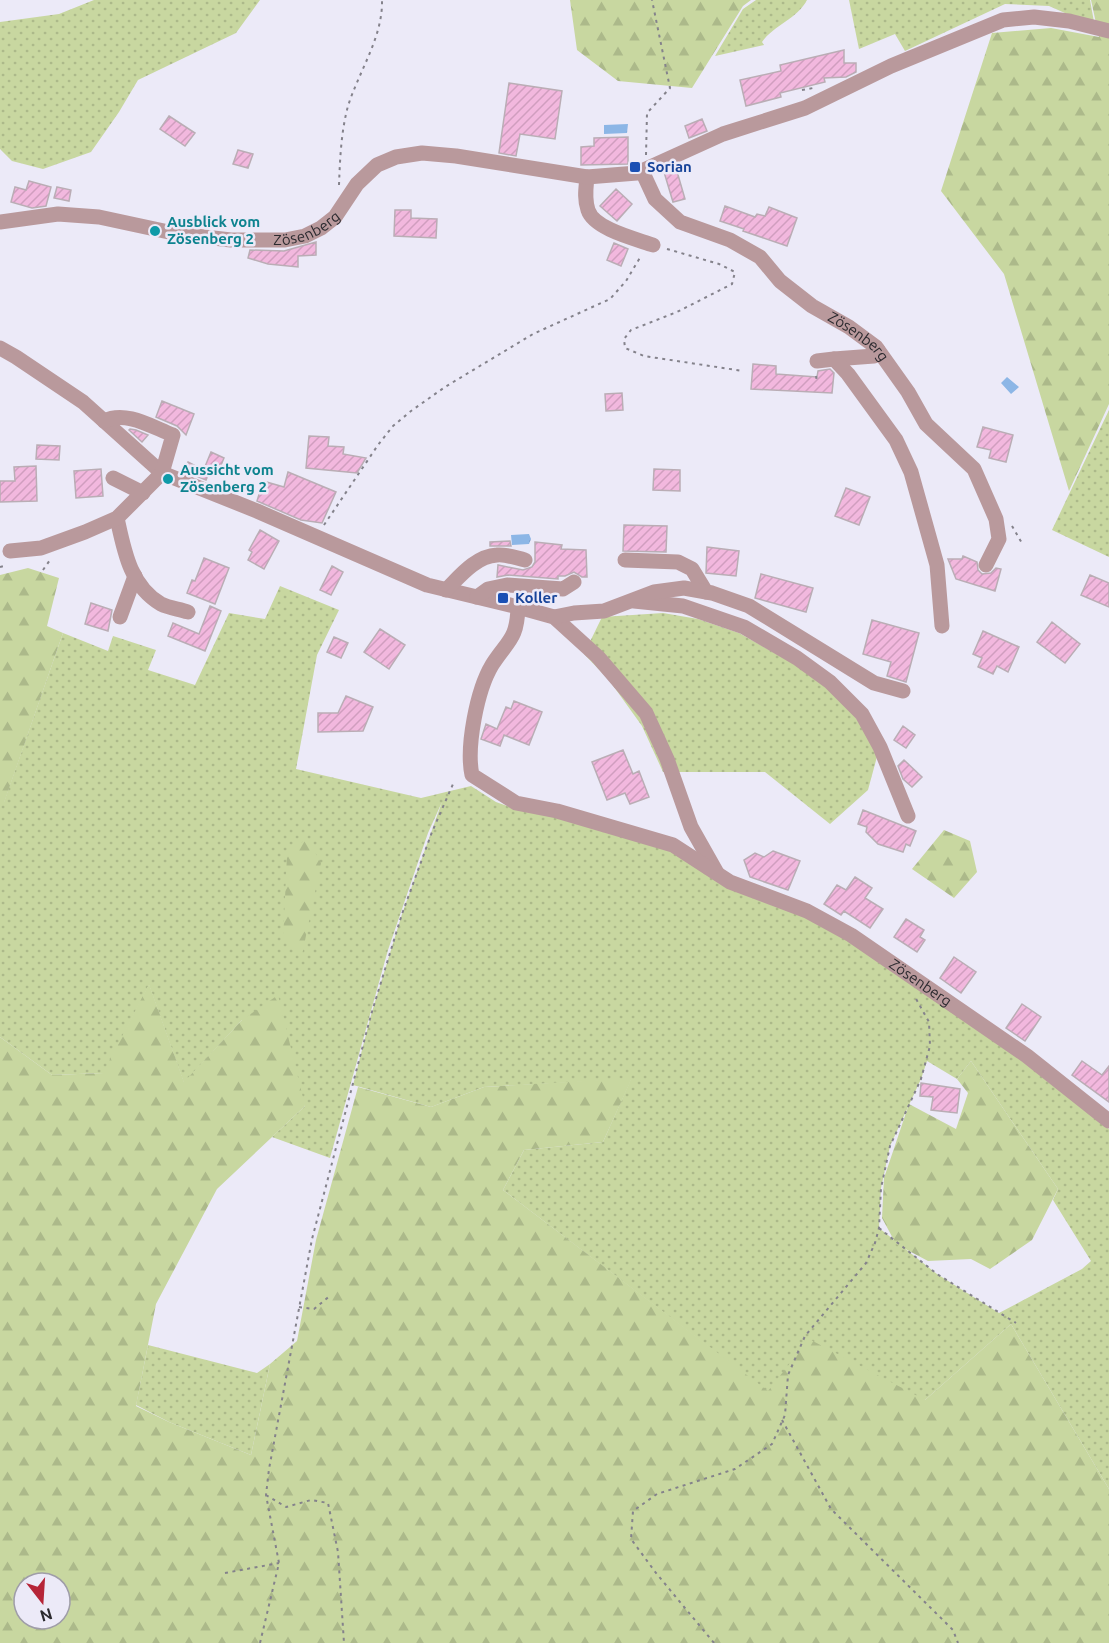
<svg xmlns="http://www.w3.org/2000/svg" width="1109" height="1643" font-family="Ubuntu,sans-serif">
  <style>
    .grass { fill: url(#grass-dots); fill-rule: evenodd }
    .forest { fill: url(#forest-firs); fill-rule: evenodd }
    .water { fill: url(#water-ripples) }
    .building { fill: url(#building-hatch); stroke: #baadb5; stroke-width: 1.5 }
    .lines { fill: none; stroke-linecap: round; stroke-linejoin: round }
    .path { stroke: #84828b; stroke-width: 2; stroke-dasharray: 3 4.5; stroke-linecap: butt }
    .minor { stroke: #b9999c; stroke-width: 15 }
    .transit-dot { fill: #1a4fb4; stroke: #eceaf8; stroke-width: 2 }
    .culture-dot { fill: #0f9aa8; stroke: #eceaf8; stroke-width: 2 }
    .labels { text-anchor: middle; stroke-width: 5; stroke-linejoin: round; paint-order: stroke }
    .transit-label { font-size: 15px; font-weight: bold; fill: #164399; stroke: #eceaf8; text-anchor: start }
    .culture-label { font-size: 15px; font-weight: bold; fill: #0d838f; stroke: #eceaf8; text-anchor: start }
    .street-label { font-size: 15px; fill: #2b2a2f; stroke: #eceaf8 }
  </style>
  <defs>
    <pattern id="grass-dots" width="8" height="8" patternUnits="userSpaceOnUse" patternTransform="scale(1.5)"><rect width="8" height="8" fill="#c8d7a0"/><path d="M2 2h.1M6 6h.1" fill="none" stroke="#acb98a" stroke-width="1.8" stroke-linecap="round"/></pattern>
    <pattern id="forest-firs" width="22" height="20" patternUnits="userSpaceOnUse" patternTransform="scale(1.5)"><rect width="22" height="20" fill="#c8d7a0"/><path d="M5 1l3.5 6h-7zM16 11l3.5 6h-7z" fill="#acb98a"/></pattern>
    <pattern id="water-ripples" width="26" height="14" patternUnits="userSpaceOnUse" patternTransform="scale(1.5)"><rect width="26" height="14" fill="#8cb6e6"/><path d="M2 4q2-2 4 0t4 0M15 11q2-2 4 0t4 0" fill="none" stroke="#7394bb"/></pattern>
    <pattern id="building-hatch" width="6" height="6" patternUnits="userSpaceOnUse" patternTransform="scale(1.5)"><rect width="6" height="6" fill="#f2b8de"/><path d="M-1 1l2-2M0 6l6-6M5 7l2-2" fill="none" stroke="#d09ebf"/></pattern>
  </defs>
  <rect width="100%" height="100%" fill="#eceaf8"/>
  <path class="grass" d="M94 0H260L236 33 138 80 119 112 91 152 43 169 12 161 0 149V22L59 14Z
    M756 0H807C797 19 774 25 762 42L764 45 715 56 743 9Z
    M849 0H1090L1094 22 1074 17 1049 6 1005 4 905 51 895 34 859 49Z
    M1109 410V557L1052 530Z
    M280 586 339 610 317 655 296 769 421 798 471 786 496 802 513 808 543 814 669 849 838 932 999 1043 1109 1129V1489L1011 1324 925 1400 768 1392 503 1190 524 1150 603 1142 631 1079 484 1087 431 1107 353 1085 371 1015 402 914 442 802 428 833 388 950 330 1158 272 1137 305 1106 242 1020 184 1083 149 985 104 1073 52 1075 0 1037V802H4L63 633 108 651 113 636 156 650 148 670 195 685 229 613 265 619ZM927 1061 957 1079 971 1061 1058 1189 1053 1200 1091 1261 1082 1269 999 1313 937 1274 879 1228 881 1188 890 1146 921 1079Z
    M663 613 698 619 739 633 814 675 848 705 878 753 868 790 830 824 765 772H663L642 726 609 680 584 654 602 617Z
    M148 1345 257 1373 270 1364 251 1455 169 1422 136 1405Z"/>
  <path class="forest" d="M570 0H751L743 6 692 88 618 81 577 50Z
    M1091 0H1109V404L1069 491 1004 274 941 191 992 33 1051 28 1099 37Z
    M28 568 59 578 47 626 63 633 4 803 0 802V575Z
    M944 830 970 841 977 872 954 898 912 869Z
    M307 838 321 863 302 955 283 941 287 855Z
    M149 984 184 1082 242 1020 278 995 305 1106 217 1189 156 1304 136 1406 169 1422 251 1455 270 1364 297 1341 316 1240 358 1087 431 1107 484 1087 632 1078 603 1142 524 1150 503 1190 768 1391 809 1339 925 1400 1011 1324 1109 1489V1643H0V1037L52 1075 103 1073ZM24 1583H60V1619H24Z
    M971 1061 1058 1189 1032 1240 990 1269 971 1259 928 1261 896 1244 882 1218 884 1178 909 1104 956 1129 968 1093 957 1079Z"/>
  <path class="water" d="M628 124 627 133 604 134V125Z
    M1007 377 1019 387 1011 394 1001 383Z
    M529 534 531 539 529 544 512 545 511 535Z"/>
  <path class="building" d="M844 50V63H856V72L846 77 824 78 825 82 780 93 781 97 746 106 740 80 781 71 780 65Z
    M509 83 562 91 555 139 520 134 516 156 499 153Z
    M169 116 195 133 185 146 160 129Z
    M702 119 707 131 689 138 685 126Z
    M628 137V164L581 165V147L594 146V138Z
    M238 150 253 154 248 168 233 164Z
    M676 168 685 199 673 202 664 172Z
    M29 181 51 187 46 206 32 208 11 202 15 187 26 190Z
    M57 187 71 190 69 201 54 198Z
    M616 189 632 204 617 221 600 206Z
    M725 206 755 217 757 214 765 216 769 207 797 218 787 246 743 231 744 229 720 221Z
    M395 210H411V218L437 219 436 238 394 236Z
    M316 242V255L298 256V267L268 264 248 258 250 250 284 251Z
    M614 243 628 249 621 266 607 260Z
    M753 364 776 366V374L817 377 818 371 830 369 834 373 832 393 751 389Z
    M622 393 623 410 606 411 605 394Z
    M162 401 194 414 186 435 177 426 156 417Z
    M983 427 1013 435 1006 462 989 458 991 450 977 447Z
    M130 429 136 430 148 435 142 442 129 430Z
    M309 436 329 437 328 446 344 447 343 454 366 458 357 473 306 468Z
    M37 445 60 446 59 460 36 459Z
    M211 452 224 458 217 475 204 469Z
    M188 462 209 473 206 480 184 471Z
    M36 466 37 501 0 502V481H15L14 467Z
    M101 469 103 496 76 498 74 471Z
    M654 469 680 470V491L653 490Z
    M288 472 336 492 322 523 301 520 257 501 263 481 284 487Z
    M846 488 870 497 859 525 835 516Z
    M624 525 667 526 666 552 623 551Z
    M260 530 279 541 264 569 248 560 252 552 249 550Z
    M510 541 511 546H490V542Z
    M535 542 562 545 561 549 586 550 587 577H582L574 572 565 576H558V579L508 575 497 577 498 565 523 570 532 567 535 562Z
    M707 547 739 551 736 576 706 573Z
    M963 556 977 562 978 570 982 574 991 573 996 568 1001 569 995 591 956 579 948 559H962Z
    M204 558 229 568 215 604 187 593 192 580 195 581Z
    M332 566 343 572 331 595 320 590Z
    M761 574 813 588 806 612 755 598Z
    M1090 575 1109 583V607L1081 595Z
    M91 603 112 610 108 631 85 624Z
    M210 606 221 611 205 651 168 636 173 623 199 634Z
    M872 620 919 633 906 682 887 676 891 662 863 654Z
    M1052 622 1080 644 1065 663 1037 642Z
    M380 629 405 645 389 669 364 652Z
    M983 631 1019 647 1008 672 997 666 993 674 978 667 982 658 973 654Z
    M334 637 348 643 341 658 327 652Z
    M346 696 373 707 363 731 318 732V713H338Z
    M514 701 542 712 529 745 504 735 500 746 481 739 486 724 497 729 506 707 511 709Z
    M903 726 915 735 906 748 894 740Z
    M623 750 633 774 639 771 649 797 630 804 625 793 607 800 592 762Z
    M904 760 922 777 912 787 903 779 898 766Z
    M863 810 916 831 910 846 906 844 903 852 878 844 866 832 867 827 858 824Z
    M773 851 800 861 788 890 750 877 744 860 755 853 764 857Z
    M855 877 872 888 865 898 883 909 870 928 844 911 841 915 824 904 837 885 846 890Z
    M906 919 924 930 920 937 925 940 917 952 894 937Z
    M954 957 976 972 961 993 940 978Z
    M1022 1004 1041 1017 1025 1041 1006 1028Z
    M1082 1061 1102 1075 1109 1066V1102L1072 1075Z
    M921 1083 960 1089 957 1113 931 1110 933 1097 920 1096Z"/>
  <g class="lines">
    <path class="path" d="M802 90 813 88
      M646 155 647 113 670 88 652 0
      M339 185C340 159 341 132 348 106 359 71 383 37 382 0
      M667 249 719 264 735 272 732 284 677 312 631 330 624 339 625 348 644 356 743 371
      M816 376 817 382
      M324 525 378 445 393 426 411 411 445 387 533 334 610 299 626 281 641 256
      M1012 526 1023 545
      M0 567 7 565
      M43 570 50 560
      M879 1228 937 1274 1016 1323
      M299 1307 314 1309 331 1295
      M782 1420 831 1509 953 1630 958 1643
      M266 1495 286 1507 311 1500 328 1503 338 1552 344 1643
      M225 1573 279 1563
      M260 1643 279 1563 266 1495 269 1469 312 1239 371 1015 402 914 432 832 453 784
      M714 1643 656 1573 631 1539 633 1511 657 1494 735 1469 772 1444 785 1415 788 1375 805 1336 866 1263 875 1243 879 1228 881 1188 890 1146 921 1079 930 1046 929 1022 915 997"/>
    <g class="minor">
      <path id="s1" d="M642 171 655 199 680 222 730 240 760 257 780 281 812 306 849 327 876 347 908 392 926 424 974 469 996 519 999 539 986 565"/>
      <path d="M587 177C586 188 584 198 588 210 594 229 636 239 653 245"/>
      <path id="s2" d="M0 222 58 214 99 217 178 234 231 240H285L305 236 321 228 335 217 357 184 377 165 396 157 422 153 456 156 587 177 637 173 723 134 805 108 891 66 1003 20 1034 17 1069 21 1109 31"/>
      <path d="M0 348 16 357 83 402 162 473 257 511 427 585 518 607 554 617 598 657 646 713 667 759 691 827 717 873"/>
      <path d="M834 359 874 356 878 354V350"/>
      <path d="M817 361 834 359 848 374 896 440 911 472 937 565 942 626"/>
      <path d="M113 478 143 493"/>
      <path d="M117 518C124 550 130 586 161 604 169 608 179 609 188 612"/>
      <path d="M10 551 41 548 85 532 117 518 162 473 173 435C152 427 126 410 104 421"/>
      <path d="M625 560 678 562 692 569 706 592"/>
      <path d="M446 590C460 576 476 556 497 555 506 554 516 558 525 560"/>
      <path d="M477 597 488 589 507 585 563 589 574 582"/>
      <path d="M634 601 683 606 744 627 797 658 830 682 862 714 880 747 908 816"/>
      <path id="s3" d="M518 607C517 640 508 640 492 665 477 690 466 747 472 775L516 803 557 811 673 845 730 882 807 911 851 935 1027 1056 1109 1121"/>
      <path d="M120 617 135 576"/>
      <path d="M554 617 574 613 604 611 654 592 684 588 712 593 749 606 874 683 903 691"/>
    </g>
  </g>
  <g class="transit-dot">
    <rect x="629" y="161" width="12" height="12" rx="3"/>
    <rect x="497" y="592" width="12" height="12" rx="3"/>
  </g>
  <g class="culture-dot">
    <circle cx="155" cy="231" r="6"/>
    <circle cx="168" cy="479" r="6"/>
  </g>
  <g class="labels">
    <g class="transit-label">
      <text x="647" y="172">Sorian</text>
      <text x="515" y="603">Koller</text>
    </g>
    <g class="culture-label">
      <text x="167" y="227">Ausblick vom<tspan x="167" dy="17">Zösenberg 2</tspan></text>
      <text x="180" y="475">Aussicht vom<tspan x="180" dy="17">Zösenberg 2</tspan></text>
    </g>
    <g class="street-label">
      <text dy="5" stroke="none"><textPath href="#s2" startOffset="312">Zösenberg</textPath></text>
      <text dy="5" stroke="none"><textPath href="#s1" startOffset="280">Zösenberg</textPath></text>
      <text dy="5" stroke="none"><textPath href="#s3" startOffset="678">Zösenberg</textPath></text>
    </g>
  </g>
  <g transform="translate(42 1601) rotate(163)"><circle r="28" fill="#eceaf8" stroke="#9f9da8" stroke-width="1.5"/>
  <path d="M0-4.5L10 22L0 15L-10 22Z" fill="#b62538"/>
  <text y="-9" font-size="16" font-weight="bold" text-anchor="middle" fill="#2b2a2f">N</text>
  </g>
</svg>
